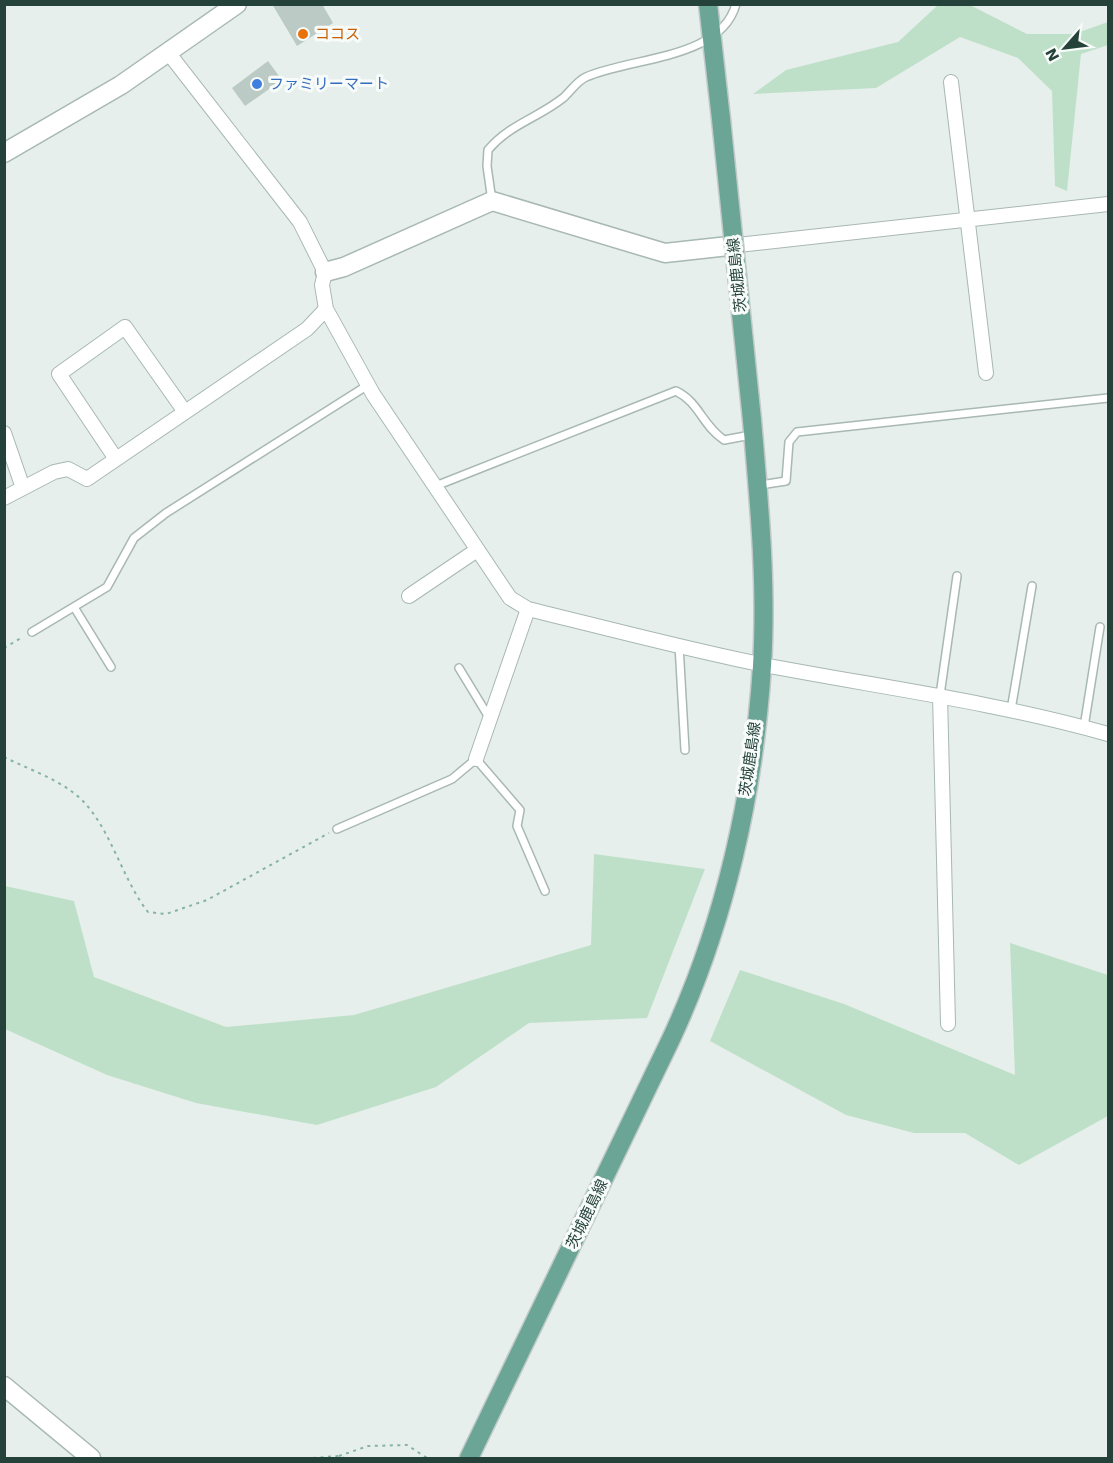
<svg xmlns="http://www.w3.org/2000/svg" width="1113" height="1463" font-family="'Work Sans','Noto Sans JP',sans-serif">
  <style>
    .green { fill: #bfe0c8 }
    .building { fill: #bbcac4 }
    .lines { fill: none; stroke-linecap: round; stroke-linejoin: round }
    .service-casing { stroke: #a8b8b2; stroke-width: 10 }
    .minor-casing { stroke: #a8b8b2; stroke-width: 16 }
    .tertiary-casing { stroke: #a8b8b2; stroke-width: 21 }
    .primary-casing { stroke: #c2cac8; stroke-width: 21 }
    .path { stroke: #86b3a5; stroke-width: 2; stroke-dasharray: 3 4.5; stroke-linecap: butt }
    .service { stroke: #fff; stroke-width: 7 }
    .minor { stroke: #fff; stroke-width: 14 }
    .tertiary { stroke: #fff; stroke-width: 18 }
    .primary { stroke: #6aa596; stroke-width: 18 }
    .primary-bridge-casing { stroke: #c2cac8; stroke-width: 21; stroke-linecap: butt }
    .primary-bridge { stroke: #6aa596; stroke-width: 18 }
    .food-dot { fill: #e8710a; stroke: #f7fbf9; stroke-width: 2 }
    .shop-dot { fill: #3f7fe0; stroke: #f7fbf9; stroke-width: 2 }
    .labels { text-anchor: middle; stroke-width: 6; stroke-linejoin: round; paint-order: stroke }
    .food-label { font-size: 15px; fill: #c56008; stroke: #f7fbf9; text-anchor: start }
    .shop-label { font-size: 15px; fill: #366cbe; stroke: #f7fbf9; text-anchor: start }
    .street-label { font-size: 15px; fill: #24423a; stroke: #f7fbf9 }
  </style>
  <rect width="100%" height="100%" fill="#e6efeb"/>
  <path class="green" d="M938 5 972 6 1027 34H1074L1108 22V45L1081 54 1067 191 1055 186 1052 91 1018 58 960 37 876 88 753 94 786 70 898 42Z
    M594 854 705 869 647 1018 529 1023 436 1087 317 1125 196 1103 107 1075 5 1029V886L74 901 94 977 226 1027 354 1015 591 945Z
    M1010 943 1108 975V1116L1019 1165 965 1133H914L846 1115 710 1041 740 970 844 1004 1015 1075Z"/>
  <path class="building" d="M272 4H322L333 23 297 46Z
    M268 61 282 80 245 106 232 88Z"/>
  <g class="lines">
    <g class="service-casing">
      <path id="service" d="M492 201 487 166 488 150C510 124 538 118 563 98 570 92 577 81 586 77 630 57 721 60 736 4
        M760 485 786 481 789 442 797 432 1108 398
        M433 487 676 391C700 403 701 424 724 440L751 435
        M74 607 111 667
        M32 632 107 587 134 538 166 513 368 385
        M679 645 685 750
        M459 668 490 719
        M940 695 957 576
        M1011 710 1032 586
        M1084 727 1100 627
        M337 829 452 779 476 759 520 810 517 826 545 891"/>
    </g>
    <g class="minor-casing">
      <path id="minor" d="M167 51 300 222 325 272 322 285 326 309 373 394 510 598 528 609C606 628 685 649 764 665 879 687 995 702 1108 734
        M951 82 986 373
        M738 245 1108 204
        M4 433 23 488
        M116 459 59 374 125 327 185 412
        M4 498 54 472 68 469 87 479 307 329 326 309
        M409 596 477 550
        M940 695 948 1024
        M476 759 528 609"/>
    </g>
    <g class="tertiary-casing">
      <path id="tertiary" d="M4 153 121 85 237 4
        M325 272 344 267 492 201 665 253 738 245
        M4 1386 91 1458"/>
    </g>
    <g class="primary-casing">
      <path id="primary" d="M708 4 721 119
        M469 1458 671 1039C725 923 754 793 762 666 767 584 759 501 752 420"/>
    </g>
    <path class="path" d="M4 648 23 637
      M4 757C26 768 52 777 71 791 108 816 120 877 148 912L166 914 207 900 329 833
      M339 1456 368 1446 407 1445 427 1458
      M313 1458 339 1456 344 1458"/>
    <use href="#service" class="service"/>
    <use href="#minor" class="minor"/>
    <use href="#tertiary" class="tertiary"/>
    <use href="#primary" class="primary"/>
    <g class="primary-bridge-casing">
      <path id="primary-bridge" d="M721 119 752 420"/>
    </g>
    <use href="#primary-bridge" class="primary-bridge"/>
  </g>
  <circle class="food-dot" cx="303" cy="34" r="6"/>
  <circle class="shop-dot" cx="257" cy="84" r="6"/>
  <g class="labels">
    <g class="food-label">
      <text x="315" y="39">ココス</text>
    </g>
    <g class="shop-label">
      <text x="269" y="89">ファミリーマート</text>
    </g>
    <g class="street-label">
      <text transform="translate(737 275) rotate(-96)" y="5">茨城鹿島線</text>
      <text transform="translate(750 759) rotate(-82)" y="5">茨城鹿島線</text>
      <text transform="translate(587 1214) rotate(-64)" y="5">茨城鹿島線</text>
    </g>
  </g>
  <rect width="1113" height="1463" fill="none" stroke="#24423a" stroke-width="12"/>
  <g transform="translate(1065 48) rotate(242)" stroke="#f7fbf9" stroke-width="4.5" paint-order="stroke">
  <path d="M0-4.5L10 22L0 15L-10 22Z" fill="#24423a"/>
  <text y="-9" font-size="16" font-weight="bold" text-anchor="middle" fill="#24423a">N</text>
  </g>
</svg>
